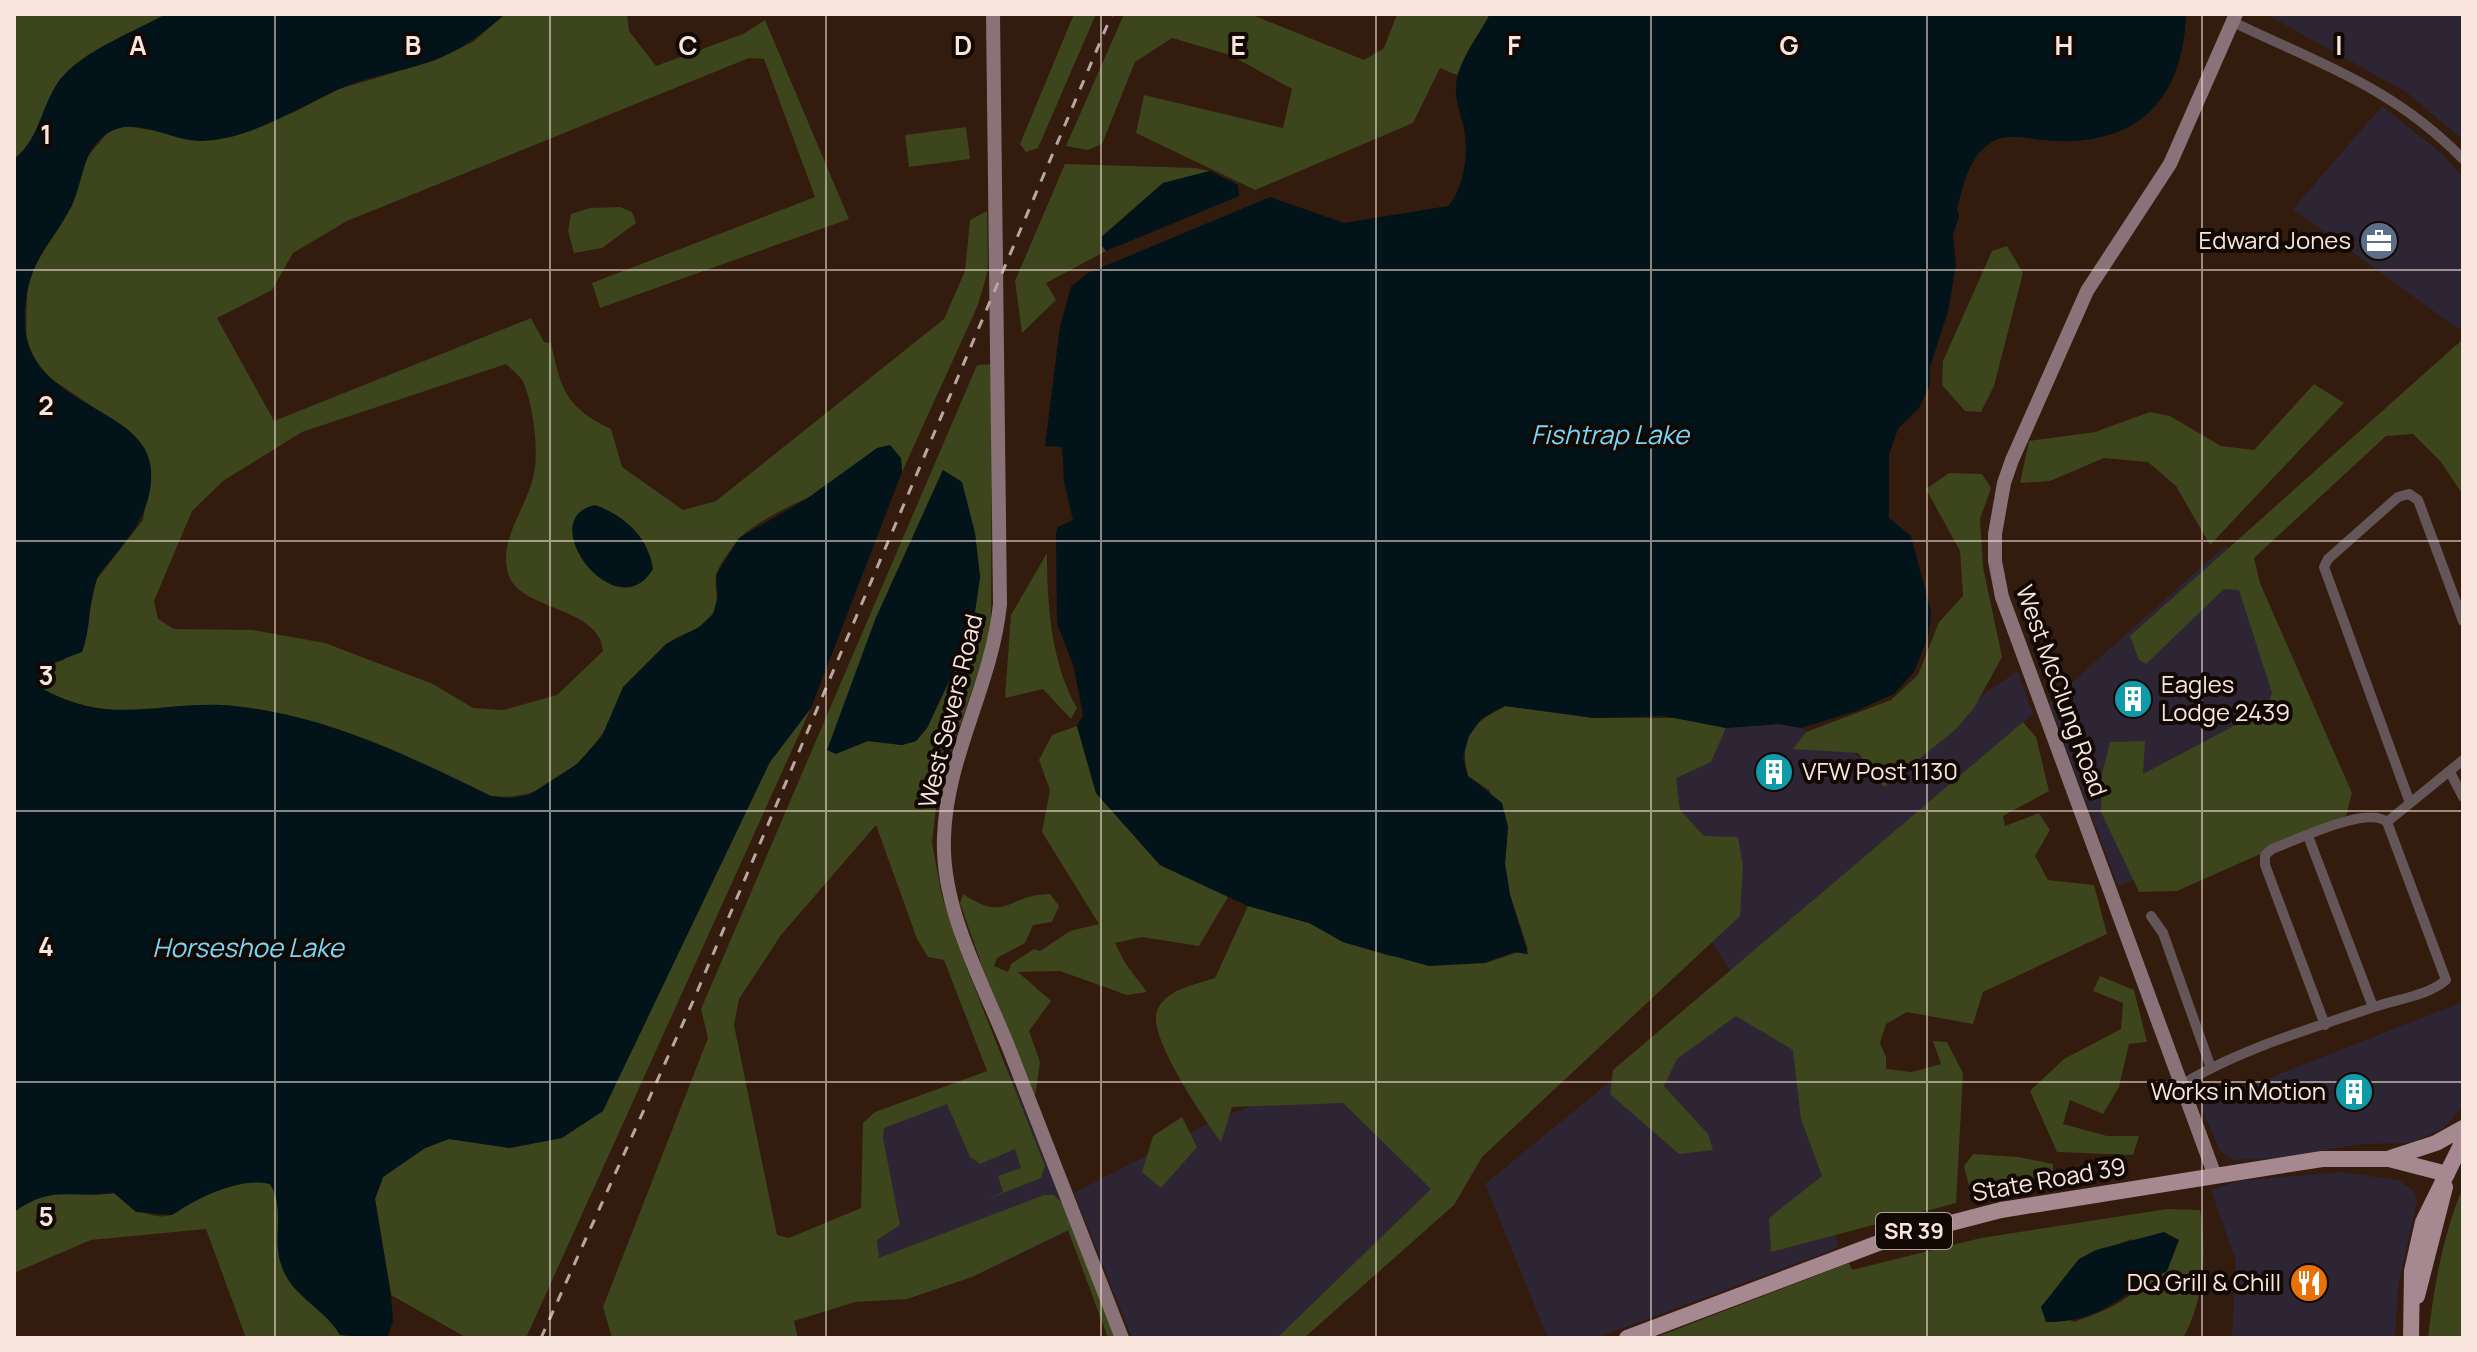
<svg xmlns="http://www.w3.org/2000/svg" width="2477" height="1352" font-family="Manrope,sans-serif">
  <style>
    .commercial { fill: #2e2534 }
    .green { fill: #3c451b; fill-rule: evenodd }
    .water { fill: #021319 }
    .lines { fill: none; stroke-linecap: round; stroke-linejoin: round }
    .street { stroke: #645559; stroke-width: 10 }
    .secondary { stroke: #897278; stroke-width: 14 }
    .primary { stroke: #a68890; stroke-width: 16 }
    .rail { stroke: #baa69c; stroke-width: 3; stroke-dasharray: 10 10; stroke-linecap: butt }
    .grid { fill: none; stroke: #f8e6de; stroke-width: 2; stroke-opacity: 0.55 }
    .labels { text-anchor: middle; stroke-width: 8; stroke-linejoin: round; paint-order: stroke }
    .shield { fill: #130904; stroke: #b3a49d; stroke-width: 2 }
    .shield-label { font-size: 22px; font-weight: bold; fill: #f8e6de }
    .poi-label { font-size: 24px; fill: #f8e6de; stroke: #130904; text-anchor: end }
    .street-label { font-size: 24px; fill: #f8e6de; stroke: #130904 }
    .water-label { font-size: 26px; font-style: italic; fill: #78d7f8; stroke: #130904 }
    .grid-label { font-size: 26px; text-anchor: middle; font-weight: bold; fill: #f8e6de; stroke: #130904; stroke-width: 8; stroke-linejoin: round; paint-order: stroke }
  </style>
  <rect width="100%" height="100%" fill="#331b0e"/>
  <path class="commercial" d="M2266 14H2463V135L2461 138 2406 92Z
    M2382 106 2442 154 2463 177V326L2458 329 2293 209Z
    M2226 545 2240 565 2326 802 2118 886 2049 703Z
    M2018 671 2033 714 1736 979 1644 842 1688 718 1726 728 1779 724 1801 728 1894 773 1988 691Z
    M2463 1002V1107L2444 1128 2410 1143 2360 1144 2278 1158 2233 1160 2220 1151 2200 1105Z
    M1704 1005 1790 1035 1838 1248 1596 1338H1548L1485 1184Z
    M1007 1066 1073 1229 972 1277 907 1299 875 1280 863 1123 875 1112Z
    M1319 1080 1440 1196 1291 1338H1132L1074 1193 1217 1119Z
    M2341 1172 2398 1180 2414 1191 2417 1201 2398 1287 2395 1338H2232L2236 1261 2211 1190 2239 1181Z"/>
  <path class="green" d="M14 14H166C134 32 89 48 64 75 41 100 42 138 14 159Z
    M505 14H627L629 31 656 66 743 34 765 20 849 219 600 308 592 283 815 197 764 59 749 58 347 221 293 253 272 290 217 318 274 421 531 318 544 342 551 343C561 390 566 407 611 429L622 467 683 510 716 501 944 319 965 271 970 220 987 211 988 270 978 305 902 472 901 458C864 474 762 512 738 540 732 548 718 566 716 576 714 589 720 600 714 612 704 632 678 632 665 646 614 702 583 806 491 796L142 712C108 712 73 706 43 689L39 676 45 666 64 660 90 608 97 579 143 520 151 469 145 449 127 430 50 378 35 362 26 342 27 289 36 260 72 206 87 157 109 131 126 126 150 130 292 113 339 89 433 61 473 42ZM506 364C511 369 520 375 523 382 533 402 539 451 534 473 528 507 498 538 508 573 518 611 600 606 603 651L557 695 504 710 473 708 433 684 325 643 252 630 174 629 158 619 154 601 192 511 223 481 302 432Z
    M1074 14H1096L1038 148 1026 152 1020 144Z
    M1124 14H1250L1364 60 1384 48 1397 14H1490L1457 75 1440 68 1413 123 1255 190 1136 133 1144 95 1283 128 1292 89 1230 55 1172 38 1135 62 1102 144 1088 150 1066 146Z
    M966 127 970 159 909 167 905 135Z
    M1065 164 1195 168 1210 171 1163 183 1102 236V246L1106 251 1046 283 1056 300 1022 333 1015 281Z
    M620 207 632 212 636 223 602 248 574 253 568 231 571 214 590 208Z
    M2007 246 2023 273 1994 386 1981 412 1965 411 1942 385 1943 361 1992 251Z
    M2463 339V495L2441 462 2413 434 2386 436 2254 558 2260 583 2352 793 2346 816 2177 891 2139 892 2101 812 2102 774 2110 742 2145 741 2143 774 2266 709 2272 693 2239 590 2224 589 2146 664 2139 660 2130 636Z
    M992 364 991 634 938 790 932 843 942 896 957 943 1045 1166 1041 1178 983 1201 1003 1192 998 1176 1021 1168 1015 1149 980 1164 970 1157 947 1104 884 1128 883 1138 900 1225 877 1240 879 1258 1044 1195H1054L1064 1205 1116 1338H1108L1068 1230 972 1277 907 1299 855 1302 794 1321 798 1338H612L603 1307 708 1038 701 1009 977 365ZM943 470 975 533 980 577 970 646 951 677 927 728 916 741 902 745 868 741 875 620ZM876 825 917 939 928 957 944 960 987 1071 875 1112 863 1123 861 1208 789 1238 777 1235 734 1025 739 999 781 935Z
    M2314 384 2344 403 2210 545 2176 486 2148 462 2104 458 2050 481 2020 483 2029 441 2095 432 2150 412 2170 416 2221 446 2254 450Z
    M1949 473 1982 474 1991 488 1980 519 1983 567 2002 657 1974 708 1955 730 1884 787 1858 753 1793 749 1806 732 1891 700 1918 675 1939 622 1963 596 1960 551 1926 489Z
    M1047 553C1047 604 1051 663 1077 708L1071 719 1043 689 1005 698 1011 615Z
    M1505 706 1594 718H1688L1726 728 1711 762 1676 778 1680 810 1704 836 1738 837 1743 867 1740 916 1482 1157 1454 1205 1304 1338H1277L1431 1189 1343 1103 1232 1107 1221 1142C1205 1120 1147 1036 1157 1011 1165 989 1195 985 1215 978L1248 906 1310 923 1343 942 1390 956 1485 963 1528 949 1510 895 1505 864 1508 827 1489 790 1468 776C1458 739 1473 722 1505 706Z
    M811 708 526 1338H467L391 1295 375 1199 383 1177 425 1148 449 1139 510 1148 770 762Z
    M2023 722 2036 737 2049 791 2003 816 2005 826 2039 813 2050 830 2035 856 2048 880 2094 885 2107 934 1983 992 1973 1024 1907 1012 1886 1024 1880 1043 1886 1057V1069L1912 1072 1941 1064 1933 1041 1947 1042 1963 1073 1956 1203 1771 1252 1769 1218 1822 1176 1801 1119 1793 1050 1736 1016 1677 1059 1664 1086 1708 1134 1713 1150 1679 1154 1610 1094 1613 1070Z
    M1077 726 1096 793 1160 865 1228 897 1199 946 1142 937 1115 943 1125 963 1147 992 1127 995 1060 971 1018 972 1051 1001 1029 1031 1040 1062 1035 1097 984 972 960 903 963 894C1008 924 1007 894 1050 894L1059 906 1052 922 1033 925 1025 943 997 958 994 966 1008 972 1011 964 1034 949 1040 951 1070 931 1099 924 1042 832 1050 790 1039 760 1052 735Z
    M2100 976 2134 990 2147 1042 2129 1044 2119 1087 2103 1114 2070 1100 2063 1124 2107 1136H2139L2133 1155 2057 1152 2030 1091 2064 1059 2121 1029 2123 1003 2093 991Z
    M1182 1117 1197 1147 1161 1188 1142 1172 1153 1136Z
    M1973 1154 2018 1157 2053 1164V1185L1973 1202 1964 1166Z
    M256 1181 270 1184C286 1208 272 1237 281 1264 291 1297 324 1307 340 1335L363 1338H246L206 1229 91 1240 14 1273V1212C56 1183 68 1199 114 1193 129 1206 155 1224 176 1213 183 1209 189 1202 197 1199 215 1191 236 1184 256 1181Z
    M2463 1187V1338H2428C2434 1286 2443 1235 2463 1187Z
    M2167 1209 2200 1210C2207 1251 2204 1302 2183 1338H1654L1849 1263 1852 1270 1981 1238ZM2132 1239 2167 1271C2152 1278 2142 1286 2129 1296 2113 1308 2093 1315 2074 1322L2042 1307 2079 1259Z"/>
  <path class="water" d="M166 14H505C482 34 459 52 429 62 399 72 365 77 337 90 294 110 250 139 202 141 172 142 136 115 108 133 81 150 84 182 71 207 50 248 29 258 25 310 17 409 147 402 151 470 153 506 135 530 114 556 108 564 99 572 96 581 88 604 91 629 82 652L45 666 39 676 43 689C113 728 163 699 234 706 326 715 409 756 491 796L511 798 529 795 577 764 602 736 623 687 666 644 698 628 713 614 718 596 716 575 739 538 805 500 877 448 890 445 901 458 902 472 811 708 770 762 603 1111 562 1138 510 1148 449 1139 425 1148 383 1177 375 1199 391 1295 393 1321 387 1338 340 1335C324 1307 291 1297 281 1264 272 1237 286 1208 270 1184 238 1177 198 1198 172 1215L136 1212 114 1193C70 1199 53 1184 14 1212V159C42 138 41 100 64 75 90 48 134 32 166 14Z
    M1490 14H2186C2183 104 2133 149 2042 140 2020 138 2003 131 1984 148 1967 163 1963 188 1957 209L1959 216 1953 235 1956 265 1948 311 1930 367V384L1919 408 1898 429 1889 454V518L1911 536 1931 611 1929 634 1914 672 1894 694 1856 711 1801 728 1779 724 1726 728 1664 716 1594 718 1505 706 1481 719 1469 736 1463 757 1468 776 1502 803 1508 827 1505 864 1510 895 1528 954 1514 952 1485 963 1429 966 1343 942 1309 923 1248 906 1160 865 1096 793 1077 726 1083 715 1074 668 1057 623 1056 533 1058 527 1073 520 1064 481 1062 447 1045 446 1060 327 1071 287 1088 273 1270 197 1344 223 1448 206C1464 188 1469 152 1464 129 1461 115 1455 101 1456 87 1457 62 1479 35 1490 14Z
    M1210 171 1238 185 1239 196 1106 251 1102 246V237L1163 183Z
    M943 470 962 482 975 533 980 577 970 646 951 677 927 728 916 741 902 745 868 741 836 754 827 750 875 620Z
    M595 505C624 515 649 538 653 569 616 631 532 518 595 505Z
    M2164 1232 2179 1240 2167 1271C2119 1293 2106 1322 2046 1322L2041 1307 2079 1259 2096 1250Z"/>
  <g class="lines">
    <path class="street" d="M2233 22C2320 64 2393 87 2463 159
      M2450 772 2463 797
      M2410 803 2324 567 2328 559 2398 497 2409 494 2418 500 2463 621
      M2387 822 2463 760
      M2308 836 2373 1007
      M2151 916 2163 933 2211 1068
      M2180 1086C2234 1051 2310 1029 2371 1008 2395 999 2426 997 2446 980L2387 822C2367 805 2297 840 2272 849L2265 855V865L2325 1025"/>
    <path class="secondary" d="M993 14 1000 604C992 685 946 756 944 838 941 910 984 985 1010 1051 1048 1146 1084 1242 1122 1338
      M2215 1176 2002 597 1995 561V534L2004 483 2012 460 2087 291 2170 164 2236 14"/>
    <path class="primary" d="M2390 1158 2436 1143 2463 1128
      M2417 1296 2445 1187
      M1627 1338 1889 1239 2001 1210 2322 1159H2389L2447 1174
      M2411 1338 2412 1271 2423 1222 2463 1141"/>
    <path class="rail" d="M541 1338 694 999 1112 14"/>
  </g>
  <path class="grid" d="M275 14V1338M550 14V1338M826 14V1338M1101 14V1338M1376 14V1338M1651 14V1338M1927 14V1338M2202 14V1338M14 270H2463M14 541H2463M14 811H2463M14 1082H2463"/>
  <defs>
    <g id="office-disc" transform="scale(2)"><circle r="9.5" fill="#5c6f8a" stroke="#130904"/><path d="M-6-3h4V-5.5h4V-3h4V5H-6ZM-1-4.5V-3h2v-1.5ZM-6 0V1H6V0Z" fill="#fff"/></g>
    <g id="building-disc" transform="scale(2)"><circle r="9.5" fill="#0f9aa8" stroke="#130904"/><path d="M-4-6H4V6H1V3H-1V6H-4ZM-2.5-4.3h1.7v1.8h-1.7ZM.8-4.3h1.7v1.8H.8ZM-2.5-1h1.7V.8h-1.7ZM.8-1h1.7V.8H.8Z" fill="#fff"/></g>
    <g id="restaurant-disc" transform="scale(2)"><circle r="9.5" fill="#e8710a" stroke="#130904"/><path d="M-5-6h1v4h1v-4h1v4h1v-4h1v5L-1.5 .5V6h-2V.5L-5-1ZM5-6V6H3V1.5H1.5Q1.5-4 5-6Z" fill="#fff"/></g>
  </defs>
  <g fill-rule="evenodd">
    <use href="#office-disc" x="2379" y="241"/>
    <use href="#building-disc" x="2133" y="699"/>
    <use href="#building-disc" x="1774" y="772"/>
    <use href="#building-disc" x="2354" y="1092"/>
    <use href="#restaurant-disc" x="2309" y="1283"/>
  </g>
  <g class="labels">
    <rect class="shield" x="1876" y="1213" width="76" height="36" rx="6"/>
    <g class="shield-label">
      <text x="1914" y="1239">SR 39</text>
    </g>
    <g class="poi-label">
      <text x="2351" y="249">Edward Jones</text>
      <text x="2161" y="693" text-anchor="start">Eagles<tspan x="2161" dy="28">Lodge 2439</tspan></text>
      <text x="1802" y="780" text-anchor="start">VFW Post 1130</text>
      <text x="2326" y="1100">Works in Motion</text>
      <text x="2281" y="1291">DQ Grill &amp; Chill</text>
    </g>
    <g class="street-label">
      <text transform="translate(2061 691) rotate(70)" y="8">West McClung Road</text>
      <text transform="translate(951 711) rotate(-76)" y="8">West Severs Road</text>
      <text transform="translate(2049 1180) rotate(-10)" y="8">State Road 39</text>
    </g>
    <g class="water-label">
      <text x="1610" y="444">Fishtrap Lake</text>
      <text x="248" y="957">Horseshoe Lake</text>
    </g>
  </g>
  <g class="grid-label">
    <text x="138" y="55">A</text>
    <text x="413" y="55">B</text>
    <text x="688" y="55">C</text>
    <text x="963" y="55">D</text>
    <text x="1238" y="55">E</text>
    <text x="1514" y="55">F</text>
    <text x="1789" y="55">G</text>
    <text x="2064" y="55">H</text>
    <text x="2339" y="55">I</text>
    <text x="46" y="144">1</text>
    <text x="46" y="415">2</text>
    <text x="46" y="685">3</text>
    <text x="46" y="956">4</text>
    <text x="46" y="1226">5</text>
  </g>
  <rect width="2477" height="1352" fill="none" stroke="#f8e6de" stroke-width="32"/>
</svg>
